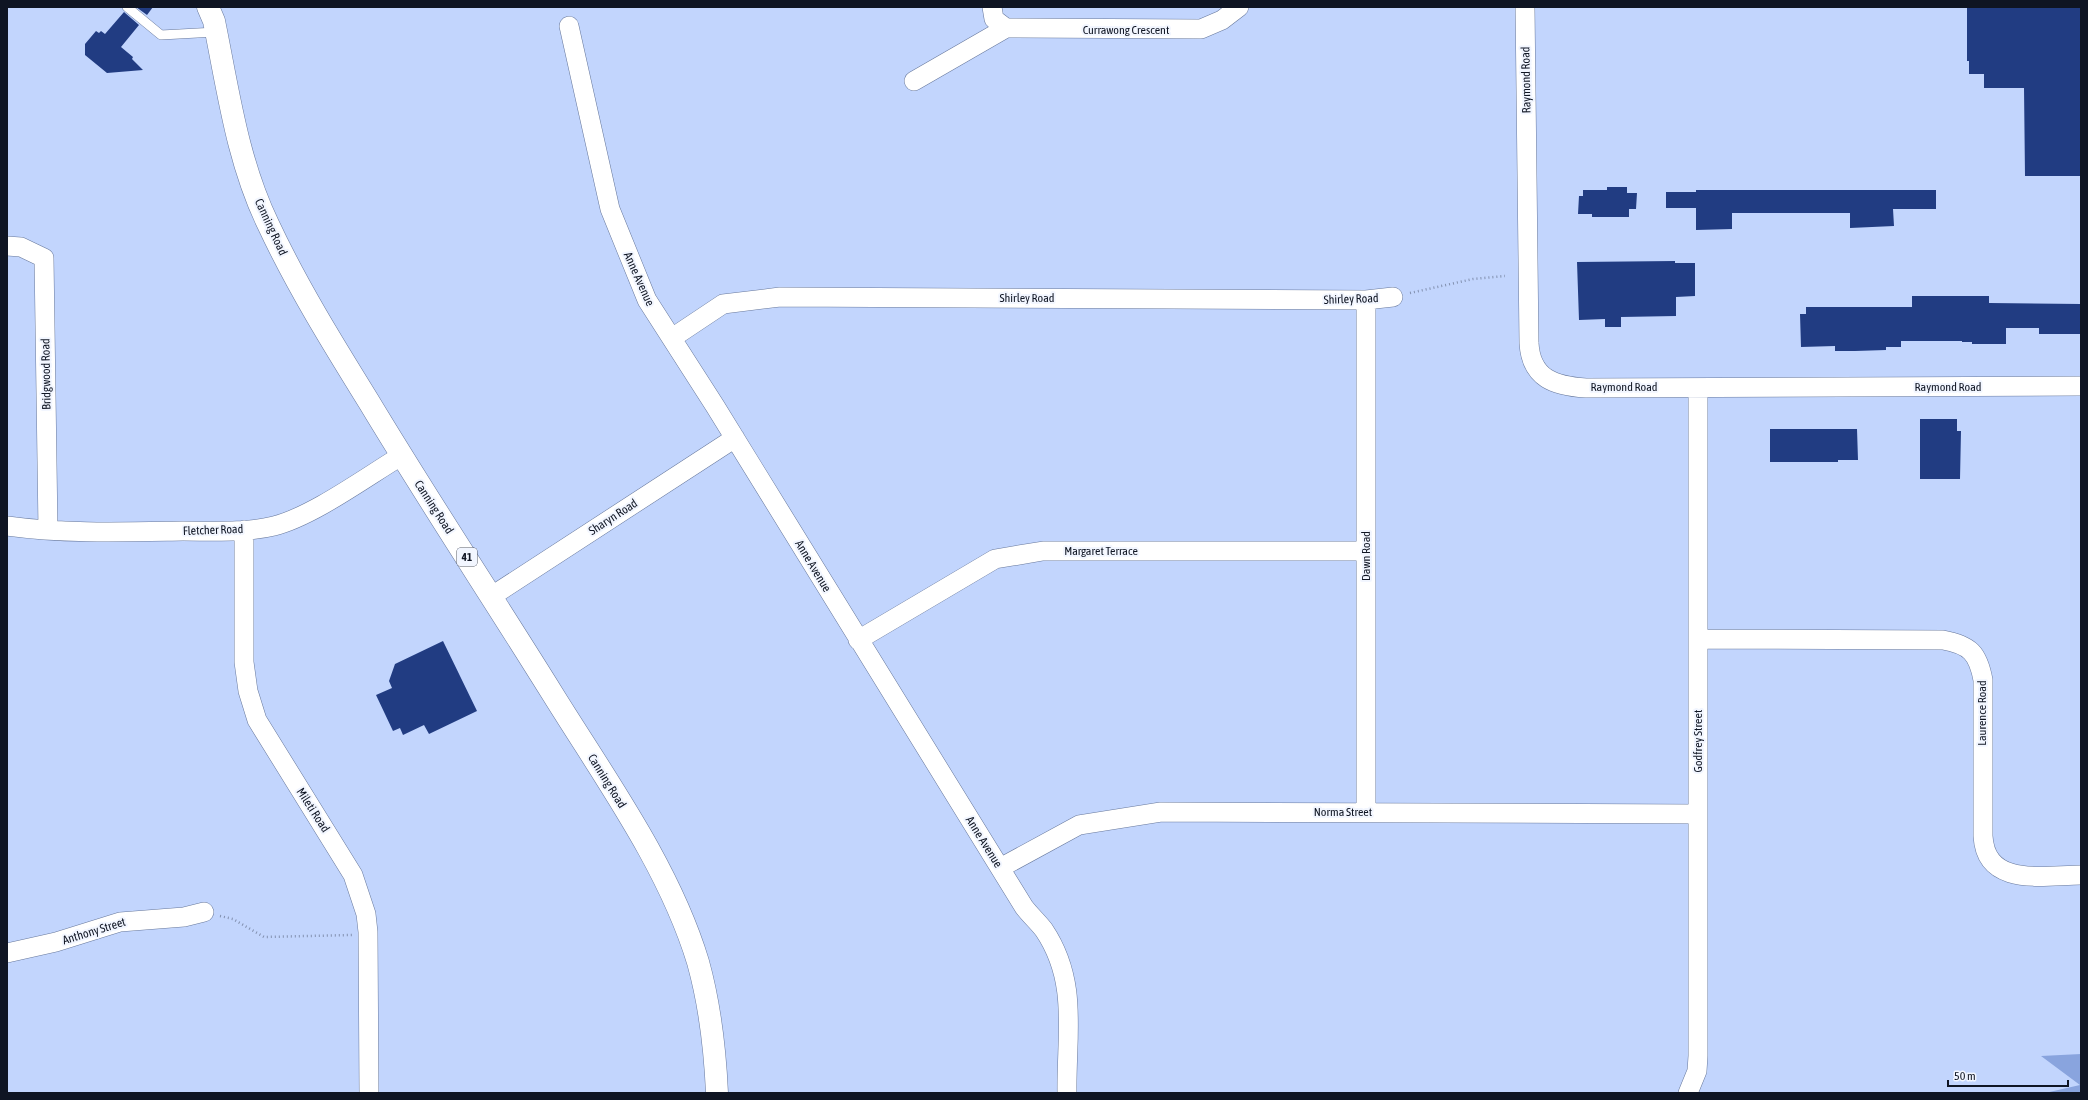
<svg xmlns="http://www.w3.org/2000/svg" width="2088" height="1100" font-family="'Asap Condensed',sans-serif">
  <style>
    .green { fill: #89a4de }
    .building { fill: #213c82 }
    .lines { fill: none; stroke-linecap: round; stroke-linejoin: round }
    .lane-casing { stroke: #67789c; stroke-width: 10 }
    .street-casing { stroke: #67789c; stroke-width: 20 }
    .primary-casing { stroke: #67789c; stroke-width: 23 }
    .path { stroke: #8290af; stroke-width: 2.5; stroke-dasharray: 1 3; stroke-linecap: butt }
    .lane { stroke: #fff; stroke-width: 9 }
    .street { stroke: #fff; stroke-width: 19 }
    .primary { stroke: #fff; stroke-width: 22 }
    .labels { text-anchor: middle; stroke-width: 4; stroke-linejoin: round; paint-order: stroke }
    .shield { fill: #f2f6ff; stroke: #535865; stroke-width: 1 }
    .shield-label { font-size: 11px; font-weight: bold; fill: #0f1523 }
    .street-label { font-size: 12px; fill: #0f1523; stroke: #f2f6ff }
  </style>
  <rect width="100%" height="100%" fill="#c2d5fd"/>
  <path class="green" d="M2081 1054V1093H2045L2080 1085 2041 1056Z"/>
  <path class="building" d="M136 7H153L147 15Z
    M1967 7H2081V176H2025L2024 88H1984V74H1969V61H1967Z
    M124 12 139 25 121 47 133 57 132 59 143 70 107 73 85 55V44L96 31 99 33 101 31 105 34Z
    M1607 187H1627V193H1637L1636 209H1629V217H1592V214H1578L1579 196H1583V190H1607Z
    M1696 190H1936V209H1893L1894 226 1850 228V213H1732V229L1696 230V208H1666V192H1696Z
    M1675 261V263H1695V296L1676 297V316L1621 317V327H1605V319L1579 320 1577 262Z
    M1912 296H1989V303L2081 304V334H2039V328H2006V344H1972V342H1962V341H1901V347H1886V350L1855 351H1835V346L1801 347 1800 314H1806V307H1912Z
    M1920 419H1957V431H1961L1960 479H1920Z
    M1770 429H1857L1858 460H1838V462H1770Z
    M443 641 477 711 429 734 424 725 403 735 400 728 393 731 376 695 392 688 389 681 395 664Z"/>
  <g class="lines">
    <g class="lane-casing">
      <path id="lane" d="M127 7 161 35 216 32"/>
    </g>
    <g class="street-casing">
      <path id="street" d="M1525 7 1529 343C1531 379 1555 386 1586 388L2081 386
        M569 26 610 209 647 300 715 406 1024 907C1030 915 1038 922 1044 930 1079 982 1066 1035 1067 1093
        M1006 28 1201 29 1222 20 1239 7
        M914 81 1006 28 994 19 992 7
        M7 246 21 247 44 258 48 530
        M1366 300V812
        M672 338 723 304 780 297 1366 300 1393 297
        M7 526C65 534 124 532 183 531 213 531 245 533 274 526 313 516 366 477 401 456
        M244 530V662L248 691 257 720 353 875 366 914 368 932 369 1093
        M492 596 735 438
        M1699 639 1943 640C1970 645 1978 653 1983 680V836C1986 888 2044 875 2081 875
        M858 640 995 559 1043 551H1366
        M1000 868 1079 825 1161 812 1698 814
        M7 953 56 942 120 922 184 917 204 912
        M1688 1093 1697 1071 1698 1056V388"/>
    </g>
    <g class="primary-casing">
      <path id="primary" d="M208 7 214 21C228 89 237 160 268 224 297 286 333 344 369 402 428 500 491 595 552 693 604 777 669 866 698 962 710 1005 715 1049 717 1093"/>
    </g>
    <path class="path" d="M1410 293 1473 279 1505 276
      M220 916 233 919 264 937 352 935"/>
    <use href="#lane" class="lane"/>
    <use href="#street" class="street"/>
    <use href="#primary" class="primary"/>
  </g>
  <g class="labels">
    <rect class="shield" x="457" y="548" width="20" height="18" rx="3"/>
    <g class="shield-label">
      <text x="467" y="561">41</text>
    </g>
    <g class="street-label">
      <text x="1126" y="34">Currawong Crescent</text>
      <text transform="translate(1526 80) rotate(-91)" y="4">Raymond Road</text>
      <text transform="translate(271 227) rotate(65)" y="4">Canning Road</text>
      <text transform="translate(639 279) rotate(66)" y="4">Anne Avenue</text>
      <text x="1027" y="302">Shirley Road</text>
      <text transform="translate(1351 299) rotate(-2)" y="4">Shirley Road</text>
      <text transform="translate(46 374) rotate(-91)" y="4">Bridgwood Road</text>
      <text x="1624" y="391">Raymond Road</text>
      <text x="1948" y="391">Raymond Road</text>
      <text transform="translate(434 507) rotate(57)" y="4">Canning Road</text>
      <text transform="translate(613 517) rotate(-33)" y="4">Sharyn Road</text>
      <text transform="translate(213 530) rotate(-2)" y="4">Fletcher Road</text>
      <text x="1101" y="555">Margaret Terrace</text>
      <text transform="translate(1366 556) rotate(-90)" y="4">Dawn Road</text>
      <text transform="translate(813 566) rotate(59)" y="4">Anne Avenue</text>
      <text transform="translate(1982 713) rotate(-90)" y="4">Laurence Road</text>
      <text transform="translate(1698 741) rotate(-90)" y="4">Godfrey Street</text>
      <text transform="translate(607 781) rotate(58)" y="4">Canning Road</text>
      <text transform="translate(313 810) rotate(57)" y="4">Mileti Road</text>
      <text x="1343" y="816">Norma Street</text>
      <text transform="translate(984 842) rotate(58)" y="4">Anne Avenue</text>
      <text transform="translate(94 931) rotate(-17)" y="4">Anthony Street</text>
    </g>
  </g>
  <rect width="2088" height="1100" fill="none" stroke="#0f1523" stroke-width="16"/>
  <path d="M1948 1080v6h120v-6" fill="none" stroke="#0f1523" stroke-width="2"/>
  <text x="1954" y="1080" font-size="12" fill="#0f1523" stroke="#f2f6ff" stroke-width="3" paint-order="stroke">50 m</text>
</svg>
